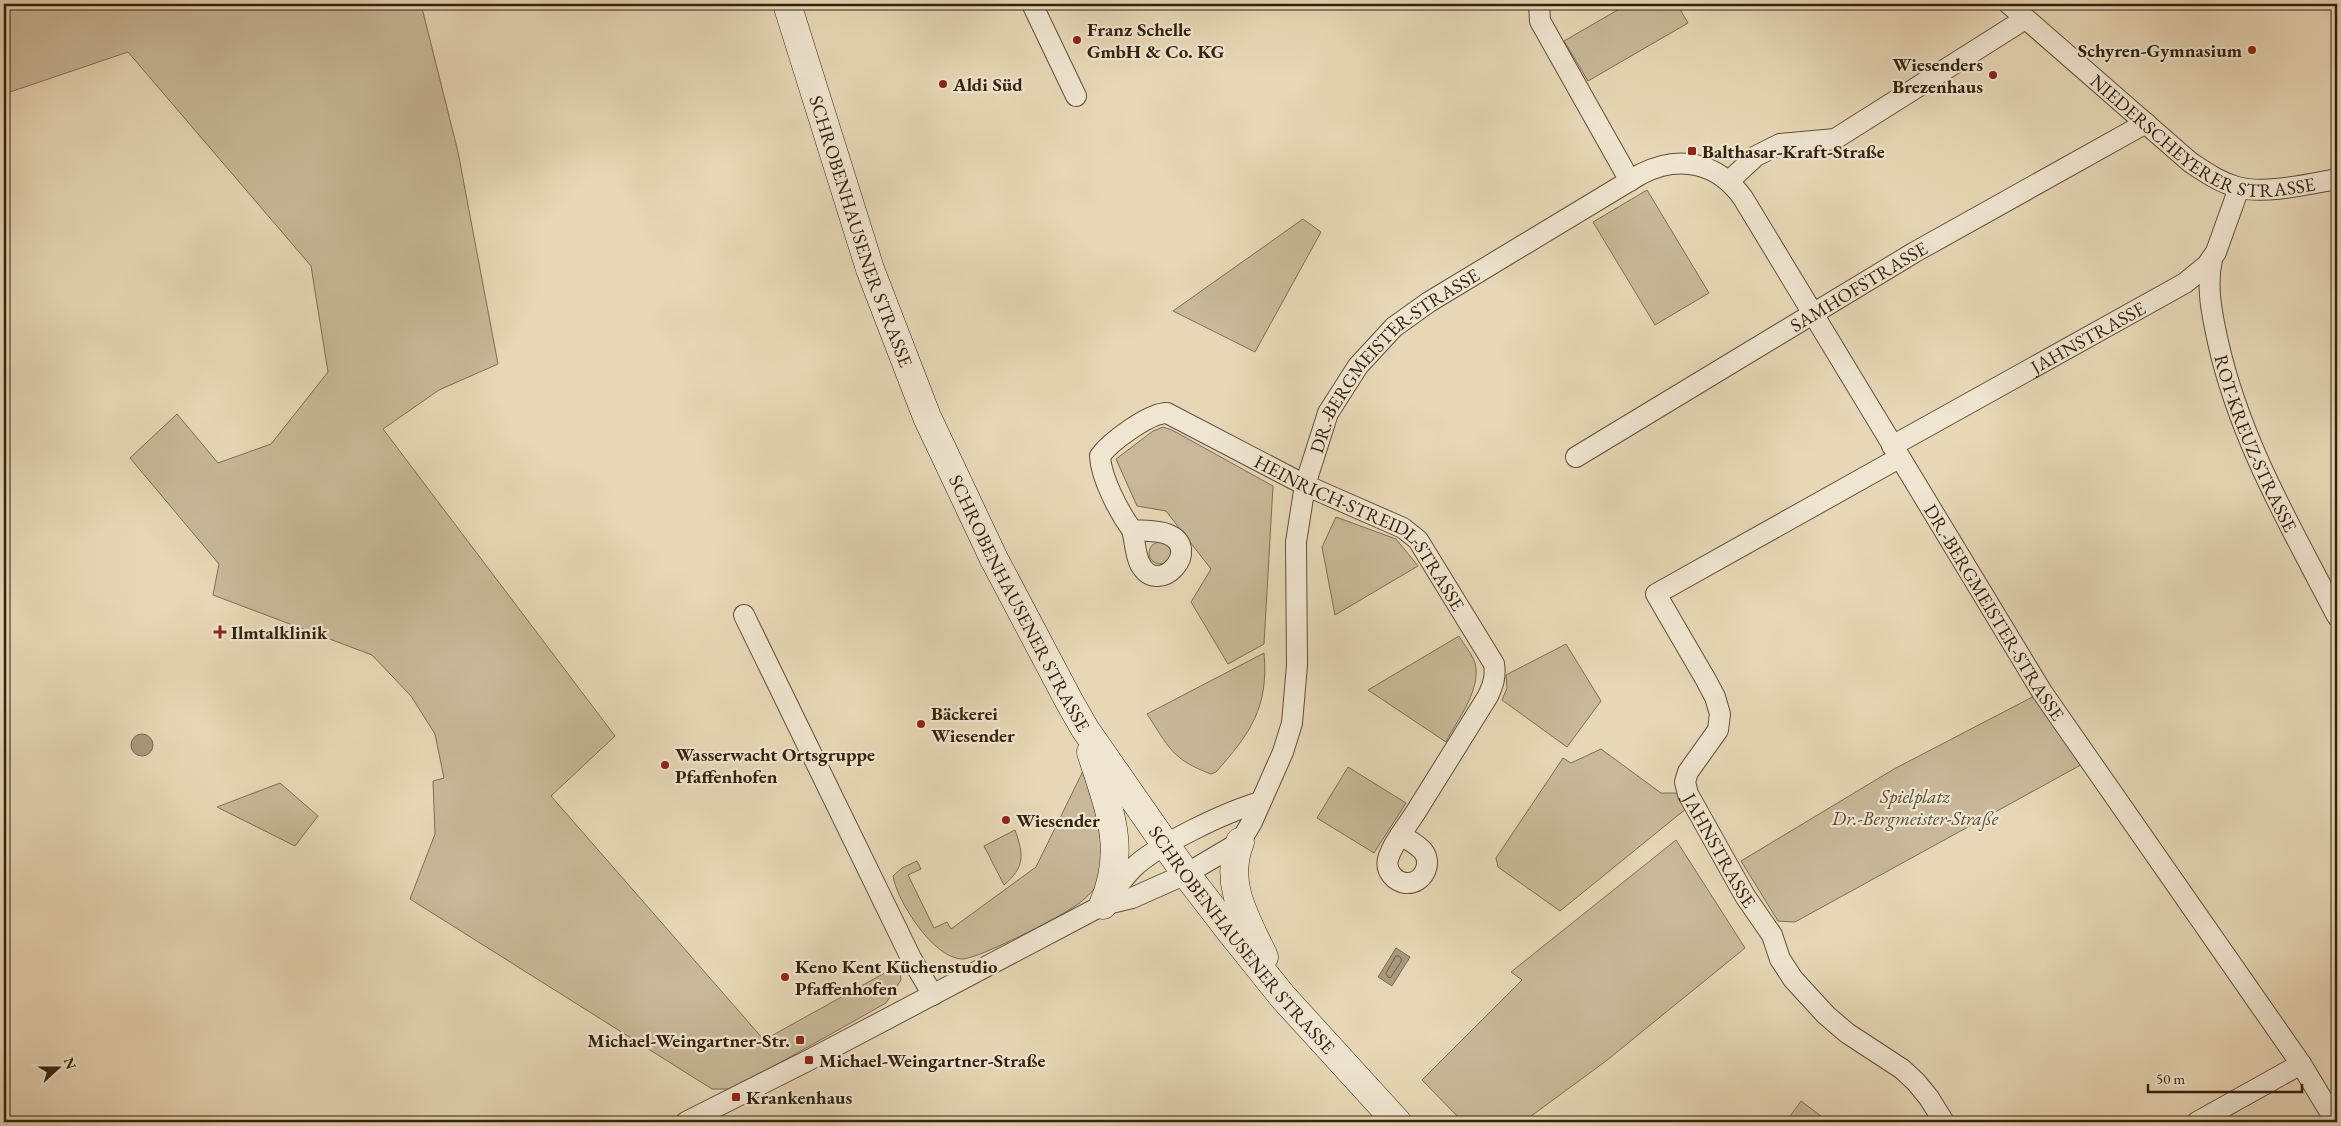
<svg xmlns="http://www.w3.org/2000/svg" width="2341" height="1126" font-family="'EB Garamond',serif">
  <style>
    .green { fill: #c8b899; stroke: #7e6d53 }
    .water { fill: #aa997d; stroke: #7a6950 }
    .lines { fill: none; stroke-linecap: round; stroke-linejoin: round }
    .shore { stroke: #6e5e45; stroke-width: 1 }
    .minor-casing { stroke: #604f37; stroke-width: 22 }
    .secondary-casing { stroke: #33220d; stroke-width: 29 }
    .minor { stroke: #efe5d0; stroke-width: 20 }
    .secondary { stroke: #efe5d0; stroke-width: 28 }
    .poi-dot { fill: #8f2418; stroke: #efe5d0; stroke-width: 2 }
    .labels { text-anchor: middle; stroke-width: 4.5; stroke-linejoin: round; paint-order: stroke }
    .poi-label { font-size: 19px; font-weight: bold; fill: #33220d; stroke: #efe5d0; text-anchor: start }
    .street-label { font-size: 19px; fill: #33220d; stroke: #efe5d0 }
    .park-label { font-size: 19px; font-style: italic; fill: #584830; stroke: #efe5d0 }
  </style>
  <rect width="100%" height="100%" fill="#e7d7b6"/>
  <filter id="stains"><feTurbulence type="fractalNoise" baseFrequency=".004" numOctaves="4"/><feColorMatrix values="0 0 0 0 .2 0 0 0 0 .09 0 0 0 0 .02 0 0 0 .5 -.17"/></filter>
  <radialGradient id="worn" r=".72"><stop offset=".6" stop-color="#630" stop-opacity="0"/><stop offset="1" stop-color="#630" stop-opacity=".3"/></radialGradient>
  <path class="green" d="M4 4H421L458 152 498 364 439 390 383 429 615 736 551 796 764 1040 899 965 901 980 886 1003 751 1079 730 1089H712L410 899 435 834 433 781 444 778 435 734 411 696 372 655 213 595 219 564 130 458 177 414 218 463 271 444 328 372 311 266 128 52 4 94Z
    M1628 4H1677L1688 23 1588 81 1564 41Z
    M1647 190 1709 293 1655 325 1593 222Z
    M1303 219 1321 232 1255 352 1173 311Z
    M1163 427 1172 430 1273 486 1264 644 1228 664 1191 602 1211 569 1166 511 1137 506 1116 459 1153 431Z
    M1336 517 1396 539 1418 566 1335 615 1322 547Z
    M1149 553a11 11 0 1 1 22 0a11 11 0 1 1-22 0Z
    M1459 636C1464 645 1472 654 1475 663 1482 689 1457 720 1446 742L1368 690Z
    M1566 644 1601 701 1567 747 1502 700 1507 688 1506 675Z
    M1264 653C1269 707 1250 734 1216 772L1211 774C1171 759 1169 747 1147 714Z
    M2042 692 2088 761 1795 922 1778 921 1741 861 1894 769Z
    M1601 749 1661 793H1678L1687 808 1560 911 1498 867 1496 858 1563 758 1571 763Z
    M1348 767 1406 803 1374 853 1317 818Z
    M1084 769C1089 782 1109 835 1107 845 1106 854 1101 878 1097 885 1093 891 1084 900 1078 904 1062 916 979 959 962 959 933 958 897 901 893 876L902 868 917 861 921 869 908 875 934 928 947 922 951 929 1036 867Z
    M280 783 318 816 295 846 217 807Z
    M1015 830C1024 855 1025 867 1004 885L984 846Z
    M1676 840 1745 948 1606 1061 1523 1122H1463L1422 1080 1522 980 1511 972Z
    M1801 1101 1829 1122H1786Z"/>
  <path class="water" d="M131 745a11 11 0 1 1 22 0a11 11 0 1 1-22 0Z
    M1396 948 1410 957 1392 986 1378 977Z"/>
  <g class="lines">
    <path class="shore" d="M1396 956H1399L1402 960 1391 977 1389 978 1386 974Z"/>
    <g class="minor-casing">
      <g id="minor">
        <path d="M1032 4 1076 96"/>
        <path d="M1539 4 1540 21 1630 181"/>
        <path id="s1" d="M2009 4 2190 162C2205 172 2219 182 2237 187 2264 195 2309 184 2337 179"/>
        <path d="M1729 181 1756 156 1780 144 1835 139 2025 19"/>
        <path id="s2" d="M2212 259C2206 287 2212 315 2218 342 2240 441 2291 527 2337 616"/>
        <path id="s3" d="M1892 446 2185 283 2207 265 2216 252 2239 188"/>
        <path id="s4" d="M1576 457 1915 252 2146 123"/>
        <path id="s5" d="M1899 458 1656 594 1706 680 1715 697 1720 714 1718 730 1688 772 1685 782 1688 794 1745 896 1772 935 1780 959 1793 979 1826 1015 1847 1033 1902 1069 1916 1082 1929 1098 1944 1122"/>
        <path id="s6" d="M1132 530C1119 512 1101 478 1100 456 1110 442 1149 413 1167 413L1305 485 1403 528 1418 540 1494 664C1496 677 1493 685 1488 696 1464 734 1441 772 1417 810 1408 825 1393 842 1388 859 1385 871 1395 882 1406 883 1423 884 1433 864 1423 851 1417 844 1408 840 1401 835"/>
        <path d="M1132 530C1143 531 1157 530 1167 534 1204 548 1159 599 1140 564 1135 554 1135 540 1132 530Z"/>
        <path d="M744 615 911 958 933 995"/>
        <path d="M1108 899C1116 889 1124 877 1133 868 1158 844 1226 812 1260 802"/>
        <path id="s7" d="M686 1122 809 1060 1103 905 1132 898 1186 874 1240 842 1252 822 1283 752 1292 723 1297 665 1296 542 1305 485 1328 413 1358 366 1394 327 1429 302 1641 174C1680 154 1718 163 1743 198L2042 692 2301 1064 2336 1122"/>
        <path d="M2197 1122 2301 1064"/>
      </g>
    </g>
    <g class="secondary-casing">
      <g id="secondary">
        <path id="s8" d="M787 4 870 269 927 417 994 559 1069 701 1085 729 1186 874 1230 931 1283 997 1397 1122"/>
        <path d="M1091 752C1108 807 1128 848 1103 905"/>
        <path d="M1240 842C1223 884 1247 920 1264 957"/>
      </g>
    </g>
    <use href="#minor" class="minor"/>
    <use href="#secondary" class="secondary"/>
  </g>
  <g class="poi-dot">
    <circle cx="1077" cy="40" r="5"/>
    <circle cx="2252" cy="50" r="5"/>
    <circle cx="1993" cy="75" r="5"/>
    <circle cx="943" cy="84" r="5"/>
    <rect x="1687" y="146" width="10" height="10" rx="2.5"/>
    <path d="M217.5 624.5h5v5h5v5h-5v5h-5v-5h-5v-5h5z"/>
    <circle cx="921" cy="724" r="5"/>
    <circle cx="665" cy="765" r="5"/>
    <circle cx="1006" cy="820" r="5"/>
    <circle cx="785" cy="977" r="5"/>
    <rect x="795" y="1035" width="10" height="10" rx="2.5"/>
    <rect x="804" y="1055" width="10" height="10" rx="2.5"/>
    <rect x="731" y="1092" width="10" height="10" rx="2.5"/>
  </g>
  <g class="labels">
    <g class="poi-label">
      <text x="1087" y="36">Franz Schelle<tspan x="1087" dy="22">GmbH &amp; Co. KG</tspan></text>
      <text x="2242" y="57" text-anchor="end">Schyren-Gymnasium</text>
      <text x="1983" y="71" text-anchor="end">Wiesenders<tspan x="1983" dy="22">Brezenhaus</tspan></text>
      <text x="953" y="91">Aldi Süd</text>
      <text x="1702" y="158">Balthasar-Kraft-Straße</text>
      <text x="231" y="639">Ilmtalklinik</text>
      <text x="931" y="720">Bäckerei<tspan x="931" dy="22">Wiesender</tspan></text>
      <text x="675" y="761">Wasserwacht Ortsgruppe<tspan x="675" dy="22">Pfaffenhofen</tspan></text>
      <text x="1016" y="827">Wiesender</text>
      <text x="795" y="973">Keno Kent Küchenstudio<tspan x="795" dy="22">Pfaffenhofen</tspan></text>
      <text x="790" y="1047" text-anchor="end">Michael-Weingartner-Str.</text>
      <text x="819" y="1067">Michael-Weingartner-Straße</text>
      <text x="746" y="1104">Krankenhaus</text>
    </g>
    <g class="street-label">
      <text dy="7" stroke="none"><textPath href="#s1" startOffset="242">NIEDERSCHEYERER STRASSE</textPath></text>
      <text dy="7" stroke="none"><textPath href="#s8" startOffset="239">SCHROBENHAUSENER STRASSE</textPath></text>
      <text dy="7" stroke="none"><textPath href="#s4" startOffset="330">SAMHOFSTRASSE</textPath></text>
      <text dy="7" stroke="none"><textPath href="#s3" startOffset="224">JAHNSTRASSE</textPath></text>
      <text dy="7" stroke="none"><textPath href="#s7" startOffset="1150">DR.-BERGMEISTER-STRASSE</textPath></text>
      <text dy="7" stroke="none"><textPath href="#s2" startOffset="192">ROT-KREUZ-STRASSE</textPath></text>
      <text dy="7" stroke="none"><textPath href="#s6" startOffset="394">HEINRICH-STREIDL-STRASSE</textPath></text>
      <text dy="7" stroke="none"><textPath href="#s8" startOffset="644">SCHROBENHAUSENER STRASSE</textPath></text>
      <text dy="7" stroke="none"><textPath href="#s7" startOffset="2066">DR.-BERGMEISTER-STRASSE</textPath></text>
      <text dy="7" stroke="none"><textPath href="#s5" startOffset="570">JAHNSTRASSE</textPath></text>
      <text dy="7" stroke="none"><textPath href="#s8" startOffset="1049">SCHROBENHAUSENER STRASSE</textPath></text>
    </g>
    <g class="park-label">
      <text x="1915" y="803">Spielplatz<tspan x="1915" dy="22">Dr.-Bergmeister-Straße</tspan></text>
    </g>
  </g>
  <rect width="2341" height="1126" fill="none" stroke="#e7d7b6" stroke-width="20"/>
  <rect x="5" y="5" width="2331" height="1116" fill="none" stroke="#33220d" stroke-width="2.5"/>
  <rect x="10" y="10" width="2321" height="1106" fill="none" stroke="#33220d"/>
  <g transform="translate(58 1068) rotate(69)" stroke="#efe5d0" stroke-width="4" paint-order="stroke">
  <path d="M0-4L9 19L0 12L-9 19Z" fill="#33220d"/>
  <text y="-8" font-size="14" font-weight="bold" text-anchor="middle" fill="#33220d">N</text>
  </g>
  <path d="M2148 1084v8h154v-8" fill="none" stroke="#33220d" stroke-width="2.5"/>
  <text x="2156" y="1084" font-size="15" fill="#33220d" stroke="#efe5d0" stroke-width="4" paint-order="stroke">50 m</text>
  <rect width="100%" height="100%" filter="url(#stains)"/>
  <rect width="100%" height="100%" fill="url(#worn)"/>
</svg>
